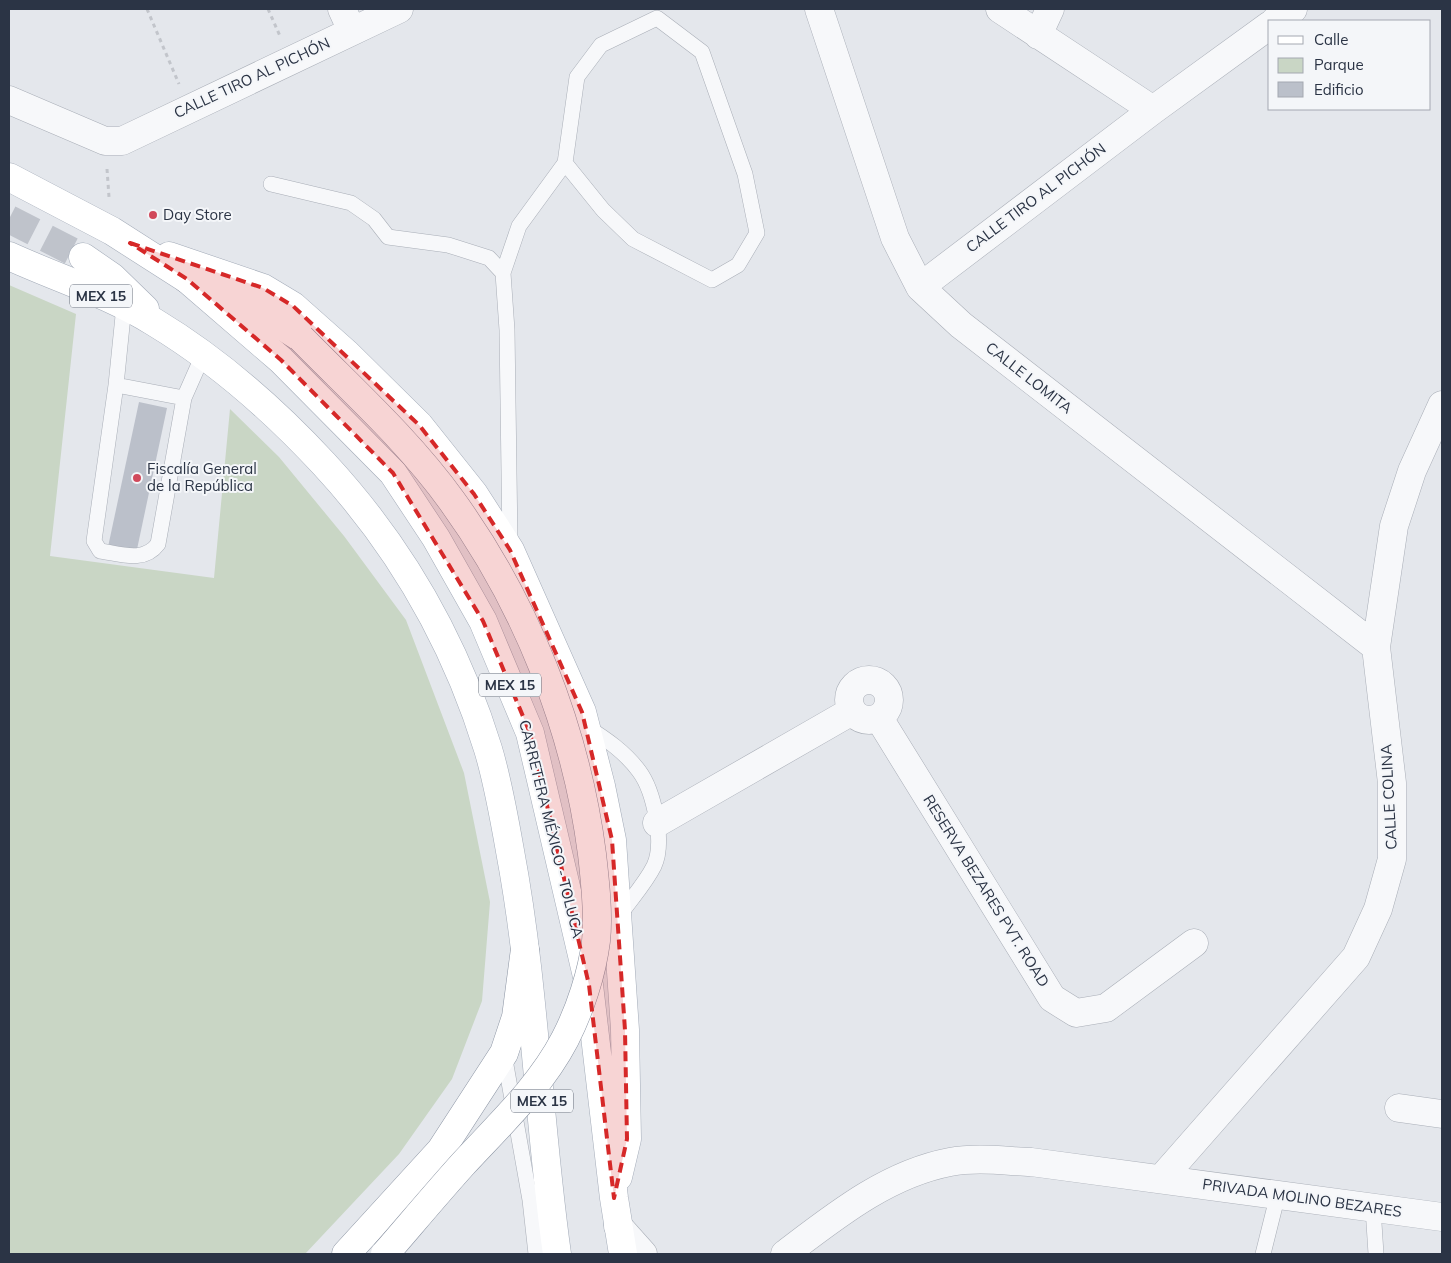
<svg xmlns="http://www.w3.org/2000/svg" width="1451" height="1263" font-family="Mulish,sans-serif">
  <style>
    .green { fill: #c9d6c5 }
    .building { fill: #bbc0ca }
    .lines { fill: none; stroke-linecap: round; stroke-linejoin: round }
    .primary-tunnel { stroke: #bfc3cb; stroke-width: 28; stroke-dasharray: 28 14; stroke-linecap: butt }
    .lane-casing { stroke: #a9aeb7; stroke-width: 16 }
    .street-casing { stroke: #a9aeb7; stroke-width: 29 }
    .primary-casing { stroke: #a3abb8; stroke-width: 29 }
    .highway-casing { stroke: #8b94a3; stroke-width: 29 }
    .path { stroke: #c2c5cb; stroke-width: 3; stroke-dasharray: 4 4; stroke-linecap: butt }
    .lane { stroke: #f7f8fa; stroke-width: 15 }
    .street { stroke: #f7f8fa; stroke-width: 28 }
    .primary { stroke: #fff; stroke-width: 28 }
    .highway { stroke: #fff; stroke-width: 28 }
    .highway-bridge-casing { stroke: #8b94a3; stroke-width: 29; stroke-linecap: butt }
    .highway-bridge { stroke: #fff; stroke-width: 28 }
    .marked { fill: #d62828; fill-opacity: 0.2; stroke: #d62828; stroke-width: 4; stroke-dasharray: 10 6; stroke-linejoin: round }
    .poi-dot { fill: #d1495b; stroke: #f4f6f9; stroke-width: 2 }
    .labels { text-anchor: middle; stroke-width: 4; stroke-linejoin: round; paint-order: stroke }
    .shield { fill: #f4f6f9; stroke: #676e7b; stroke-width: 1 }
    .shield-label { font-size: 14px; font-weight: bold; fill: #2b3445 }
    .street-label { font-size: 15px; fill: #2b3445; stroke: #f4f6f9 }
    .poi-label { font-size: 15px; fill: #2b3445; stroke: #f4f6f9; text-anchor: start }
  </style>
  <rect width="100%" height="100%" fill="#e4e7ec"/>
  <path class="green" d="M9 285 76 314 50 556 214 578 230 409 279 457 344 536 406 620 464 773 490 902 482 1001 452 1079 399 1154 305 1254H9Z"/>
  <path class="building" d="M139 402 167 408 136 554 108 547Z"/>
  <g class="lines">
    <path class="primary-tunnel" d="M9 219 83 257"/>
    <g class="lane-casing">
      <path id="lane" d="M271 184 351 203 374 219 388 237 448 245 489 258 503 273
        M124 306 116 385 94 541 100 551C121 554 144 563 158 544L184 398 203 355
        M116 385 184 398
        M510 543 507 330 503 273 519 226 565 163 577 77 601 45 657 18 702 52 745 174 757 233 738 265 712 280 633 239 603 210 565 163
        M587 727C606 739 625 752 639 771 654 791 665 843 654 866 645 884 630 900 619 916
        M504 1054 530 1200 536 1254
        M1373 1208 1376 1254
        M1263 1254 1278 1194"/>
    </g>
    <g class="street-casing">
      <path id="street" d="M342 9 352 31
        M819 9 895 238 920 287 961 325 1376 647
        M1000 9 1153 110
        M1275 21 1293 9
        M1038 35 1050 9
        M9 100 105 141H122L399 9
        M920 287 1153 110 1270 25
        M849 700a20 20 0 1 1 40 0a20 20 0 1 1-40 0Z
        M879 718 1052 998 1076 1013 1106 1008 1194 943
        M657 823 852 711
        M1399 1108 1442 1114
        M1161 1179 1356 957 1378 909 1392 859V783L1376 647 1394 526 1412 471 1442 405
        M618 1226 643 1254
        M785 1254C835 1216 887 1174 950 1162 976 1157 1005 1161 1031 1162L1442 1217"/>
    </g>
    <g class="primary-casing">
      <path id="primary" d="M9 177 112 231 187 279 281 360 393 473 436 538 483 621 530 733 589 985 614 1198 623 1254
        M9 256C57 278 109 294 154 322 217 360 274 410 324 464 399 545 455 642 488 749 498 782 504 817 510 851 535 984 538 1120 557 1254
        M169 256 263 288 293 306 347 354 419 425 474 494 510 550 582 712 601 786 612 840 625 1030 627 1139 618 1177
        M83 257 112 277 145 309"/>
    </g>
    <g class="highway-casing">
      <path id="highway" d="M187 279 242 300 301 338
        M346 1254 441 1150 504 1053 516 1017 525 949"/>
    </g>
    <path class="path" d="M147 9 179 84
      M268 9 280 36
      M107 169 109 197"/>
    <use href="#lane" class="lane"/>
    <use href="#street" class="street"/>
    <use href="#primary" class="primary"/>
    <use href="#highway" class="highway"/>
    <g class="highway-bridge-casing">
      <path id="highway-bridge" d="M301 338C352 390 409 441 452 501 526 603 576 729 592 854 595 880 599 915 596 941 592 973 580 1010 565 1039 540 1087 499 1125 463 1164 436 1194 411 1224 385 1254"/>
    </g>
    <use href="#highway-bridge" class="highway-bridge"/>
  </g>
  <path class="marked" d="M130 243 263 288 293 306 419 425 474 494 510 550 582 712 612 840 625 1030 627 1139 614 1198 589 985 530 733 483 621 393 473 281 360 187 279Z"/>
  <g class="poi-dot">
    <circle cx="153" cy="215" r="5"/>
    <circle cx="137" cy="478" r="5"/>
  </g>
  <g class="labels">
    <g class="shield">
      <rect x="70" y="284.5" width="62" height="23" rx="4"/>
      <rect x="479" y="673.5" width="62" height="23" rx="4"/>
      <rect x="511" y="1089.5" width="62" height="23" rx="4"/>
    </g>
    <g class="shield-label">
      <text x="101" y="301">MEX 15</text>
      <text x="510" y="690">MEX 15</text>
      <text x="542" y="1106">MEX 15</text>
    </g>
    <g class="street-label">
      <text transform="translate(252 78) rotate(-25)" y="5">CALLE TIRO AL PICHÓN</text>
      <text transform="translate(1036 198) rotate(-37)" y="5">CALLE TIRO AL PICHÓN</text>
      <text transform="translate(1029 378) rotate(38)" y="5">CALLE LOMITA</text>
      <text transform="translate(1389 797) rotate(-93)" y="5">CALLE COLINA</text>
      <text transform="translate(551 829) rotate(76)" y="5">CARRETERA MÉXICO - TOLUCA</text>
      <text transform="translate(986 891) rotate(58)" y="5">RESERVA BEZARES PVT. ROAD</text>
      <text transform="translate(1302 1198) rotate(8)" y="5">PRIVADA MOLINO BEZARES</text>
    </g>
    <g class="poi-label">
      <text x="163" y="220">Day Store</text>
      <text x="147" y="474">Fiscalía General<tspan x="147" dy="17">de la República</tspan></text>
    </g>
  </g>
  <rect width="1451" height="1263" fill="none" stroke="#2b3445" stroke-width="20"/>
  <rect x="1268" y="20" width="162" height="90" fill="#f4f6f9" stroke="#a4a8b1"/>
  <rect x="1278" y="36" width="25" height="8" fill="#ffffff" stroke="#a4a8b1"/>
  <text x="1314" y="45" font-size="15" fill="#2b3445">Calle</text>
  <rect x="1278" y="58" width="25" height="15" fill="#c9d6c5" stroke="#a4a8b1"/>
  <text x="1314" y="70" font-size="15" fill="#2b3445">Parque</text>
  <rect x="1278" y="82" width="25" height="15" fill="#bbc0ca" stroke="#a4a8b1"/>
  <text x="1314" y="95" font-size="15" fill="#2b3445">Edificio</text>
</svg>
